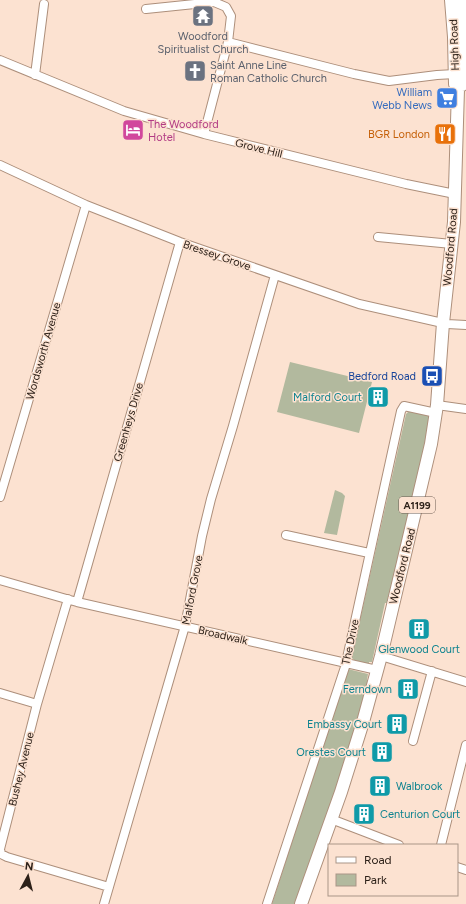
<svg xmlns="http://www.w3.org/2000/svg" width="466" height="904" font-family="Figtree,sans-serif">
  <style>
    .green { fill: #b2b99e }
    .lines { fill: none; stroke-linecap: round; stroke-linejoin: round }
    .minor-casing { stroke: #ad8f7b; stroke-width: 10 }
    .primary-casing { stroke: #ad8f7b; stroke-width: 14 }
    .minor { stroke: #fff; stroke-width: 8 }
    .primary { stroke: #fff; stroke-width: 12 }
    .labels { text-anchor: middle; stroke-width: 3; stroke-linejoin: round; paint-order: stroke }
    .shield { fill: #fce2d1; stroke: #6b5b50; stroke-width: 1 }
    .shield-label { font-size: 10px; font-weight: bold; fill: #2d2119 }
    .worship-label { font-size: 11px; fill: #5b616d; stroke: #fce2d1 }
    .street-label { font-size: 11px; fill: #2d2119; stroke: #fce2d1 }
    .shop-label { font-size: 11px; fill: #366cbe; stroke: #fce2d1; text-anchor: end }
    .hotel-label { font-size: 11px; fill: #b23c85; stroke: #fce2d1; text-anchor: start }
    .food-label { font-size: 11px; fill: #c56008; stroke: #fce2d1; text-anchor: end }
    .transit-label { font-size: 11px; fill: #164399; stroke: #fce2d1; text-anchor: end }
    .culture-label { font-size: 11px; fill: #0d838f; stroke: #fce2d1; text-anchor: end }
  </style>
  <rect width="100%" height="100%" fill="#fce2d1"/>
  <path class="green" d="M290 362 372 382 359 433 277 412Z
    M409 411 428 415 430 419 426 441 388 603H385L372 662H369V664L354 660 352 658V656L406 414Z
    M335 490 342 493 345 496 337 535 324 533Z
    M348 669 368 674 367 680 368 681 348 753 296 904H272Z"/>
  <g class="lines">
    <g class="minor-casing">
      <path id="minor" d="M146 9 214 2 226 7 231 16 228 42 204 134
        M228 42 354 74 389 81 437 75 455 74
        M0 60 124 111 204 134 406 184 455 194
        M35 75 44 4
        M0 165 86 205 180 242 359 304 447 324 466 325
        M378 237 452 244
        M437 405 466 409
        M0 497 86 205
        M286 535 369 553
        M0 580 77 602 377 670
        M68 599 37 704 0 849 1 854 7 857 109 887
        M77 602 180 242
        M381 656 466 682
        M0 693 37 704
        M413 741 432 671
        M331 819 399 845
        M441 845 466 745
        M457 867 466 870
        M104 904 185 626 202 536 211 499 233 426 275 275
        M267 904 345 667 401 411 404 406 436 413"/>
    </g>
    <g class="primary-casing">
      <path id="primary" d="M462 85 463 75 465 37 462 0
        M301 904 341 792 363 722 381 656 431 444 437 405 443 323 454 222 458 89 455 84 454 37 451 0"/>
    </g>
    <use href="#minor" class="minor"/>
    <use href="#primary" class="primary"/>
  </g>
  <defs>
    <g id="temple-square" transform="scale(1.15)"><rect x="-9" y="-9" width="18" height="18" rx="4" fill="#6b7280" stroke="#fce2d1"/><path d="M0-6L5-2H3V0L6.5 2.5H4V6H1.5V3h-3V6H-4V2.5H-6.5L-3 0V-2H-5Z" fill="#fff"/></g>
    <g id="church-square" transform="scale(1.15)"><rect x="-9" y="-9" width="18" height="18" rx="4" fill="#6b7280" stroke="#fce2d1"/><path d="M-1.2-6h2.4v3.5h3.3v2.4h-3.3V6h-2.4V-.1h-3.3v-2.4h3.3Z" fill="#fff"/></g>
    <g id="supermarket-square" transform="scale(1.15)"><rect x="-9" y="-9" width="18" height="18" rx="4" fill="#3f7fe0" stroke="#fce2d1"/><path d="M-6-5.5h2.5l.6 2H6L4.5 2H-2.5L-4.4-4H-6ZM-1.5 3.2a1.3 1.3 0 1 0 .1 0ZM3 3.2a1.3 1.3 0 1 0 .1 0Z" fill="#fff"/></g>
    <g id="hotel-square" transform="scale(1.15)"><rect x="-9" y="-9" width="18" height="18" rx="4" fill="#d1479c" stroke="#fce2d1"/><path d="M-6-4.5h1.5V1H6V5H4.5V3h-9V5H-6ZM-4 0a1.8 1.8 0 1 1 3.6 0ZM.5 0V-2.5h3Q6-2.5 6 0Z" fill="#fff"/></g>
    <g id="restaurant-square" transform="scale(1.15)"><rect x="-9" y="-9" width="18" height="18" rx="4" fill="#e8710a" stroke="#fce2d1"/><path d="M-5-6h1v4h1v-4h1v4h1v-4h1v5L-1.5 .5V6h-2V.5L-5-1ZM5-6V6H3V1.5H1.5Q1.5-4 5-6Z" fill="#fff"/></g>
    <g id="bus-square" transform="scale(1.15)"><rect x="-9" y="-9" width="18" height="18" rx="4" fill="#1a4fb4" stroke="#fce2d1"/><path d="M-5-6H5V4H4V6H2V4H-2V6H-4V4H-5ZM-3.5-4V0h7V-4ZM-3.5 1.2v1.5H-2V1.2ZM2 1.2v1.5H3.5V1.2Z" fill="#fff"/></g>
    <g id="building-square" transform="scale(1.15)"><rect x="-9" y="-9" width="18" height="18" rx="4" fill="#0f9aa8" stroke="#fce2d1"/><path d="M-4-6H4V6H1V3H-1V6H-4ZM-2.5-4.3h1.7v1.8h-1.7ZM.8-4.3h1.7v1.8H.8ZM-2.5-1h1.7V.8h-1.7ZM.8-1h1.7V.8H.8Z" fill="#fff"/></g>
  </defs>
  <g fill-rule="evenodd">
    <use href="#temple-square" x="203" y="16"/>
    <use href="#church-square" x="195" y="71"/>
    <use href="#supermarket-square" x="447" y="98"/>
    <use href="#hotel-square" x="133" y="130"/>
    <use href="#restaurant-square" x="445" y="134"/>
    <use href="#bus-square" x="432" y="376"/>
    <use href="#building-square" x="378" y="397"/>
    <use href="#building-square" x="419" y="629"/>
    <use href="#building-square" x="408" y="689"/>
    <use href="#building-square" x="397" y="724"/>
    <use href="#building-square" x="382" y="752"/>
    <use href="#building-square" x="380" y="786"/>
    <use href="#building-square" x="364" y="814"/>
  </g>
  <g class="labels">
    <rect class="shield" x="399" y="497" width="36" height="16" rx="3"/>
    <g class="shield-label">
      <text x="417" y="509">A1199</text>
    </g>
    <g class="worship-label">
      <text x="203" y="40">Woodford<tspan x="203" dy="13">Spiritualist Church</tspan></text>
      <text x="210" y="69" text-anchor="start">Saint Anne Line<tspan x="210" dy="13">Roman Catholic Church</tspan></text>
    </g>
    <g class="street-label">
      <text transform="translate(454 45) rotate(-92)" y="4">High Road</text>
      <text transform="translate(259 148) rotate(14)" y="4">Grove Hill</text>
      <text transform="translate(450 247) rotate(-85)" y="4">Woodford Road</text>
      <text transform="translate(217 255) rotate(19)" y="4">Bressey Grove</text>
      <text transform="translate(43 351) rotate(-74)" y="4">Wordsworth Avenue</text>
      <text transform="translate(128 422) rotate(-74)" y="4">Greenheys Drive</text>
      <text transform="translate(402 566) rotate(-76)" y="4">Woodford Road</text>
      <text transform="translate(192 590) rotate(-79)" y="4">Malford Grove</text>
      <text transform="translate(223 635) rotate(13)" y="4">Broadwalk</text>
      <text transform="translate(350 642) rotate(-78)" y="4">The Drive</text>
      <text transform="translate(21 769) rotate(-76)" y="4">Bushey Avenue</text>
    </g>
    <g class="shop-label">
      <text x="432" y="96">William<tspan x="432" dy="13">Webb News</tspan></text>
    </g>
    <g class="hotel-label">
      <text x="148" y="128">The Woodford<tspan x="148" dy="13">Hotel</tspan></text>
    </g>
    <g class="food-label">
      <text x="430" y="138">BGR London</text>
    </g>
    <g class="transit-label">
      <text x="416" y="380">Bedford Road</text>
    </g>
    <g class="culture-label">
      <text x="362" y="401">Malford Court</text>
      <text x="419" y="653" text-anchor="middle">Glenwood Court</text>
      <text x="392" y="693">Ferndown</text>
      <text x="382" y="728">Embassy Court</text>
      <text x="366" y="756">Orestes Court</text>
      <text x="396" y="790" text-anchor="start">Walbrook</text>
      <text x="380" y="818" text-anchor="start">Centurion Court</text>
    </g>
  </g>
  <rect x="328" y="844" width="130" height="52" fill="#fce2d1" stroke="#a99587"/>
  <rect x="336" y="857" width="20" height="6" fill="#ffffff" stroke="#a99587"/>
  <text x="364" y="864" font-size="12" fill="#2d2119">Road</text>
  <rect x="336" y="874" width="20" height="12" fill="#b2b99e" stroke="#a99587"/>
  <text x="364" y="884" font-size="12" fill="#2d2119">Park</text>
  <g transform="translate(28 876) rotate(7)" stroke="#fce2d1" stroke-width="3" paint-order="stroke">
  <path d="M0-3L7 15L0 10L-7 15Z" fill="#2d2119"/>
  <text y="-6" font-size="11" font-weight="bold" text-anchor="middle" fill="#2d2119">N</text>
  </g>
</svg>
